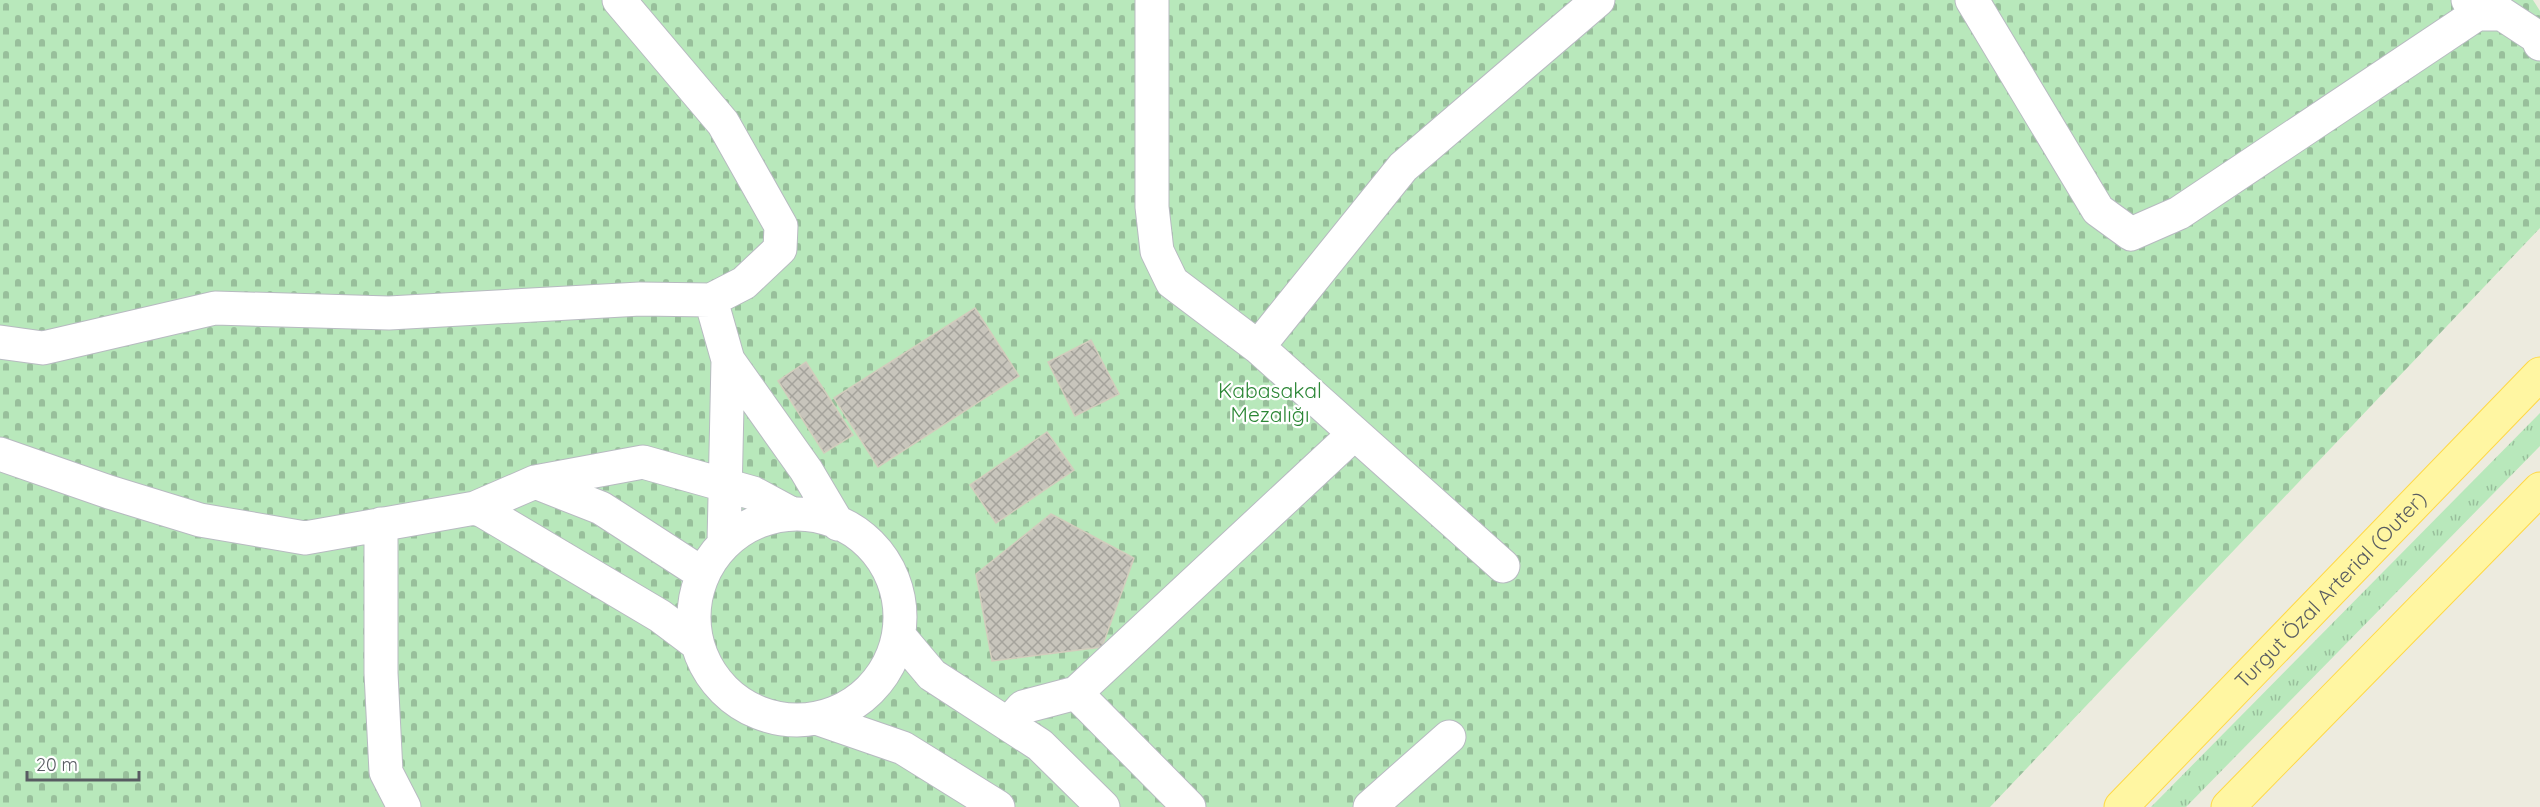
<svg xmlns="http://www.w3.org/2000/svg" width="2540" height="807" font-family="Quicksand,sans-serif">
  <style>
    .grass { fill: url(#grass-tufts) }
    .cemetery { fill: url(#cemetery-stones) }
    .building { fill: url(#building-cross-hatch); stroke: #d2cdbd; stroke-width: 1.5 }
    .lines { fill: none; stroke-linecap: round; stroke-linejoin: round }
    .minor-casing { stroke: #b7bac0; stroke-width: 35 }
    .major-casing { stroke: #ffd846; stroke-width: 35 }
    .minor { stroke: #fff; stroke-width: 33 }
    .major { stroke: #fff6a2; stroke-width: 33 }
    .labels { text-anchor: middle; stroke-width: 4.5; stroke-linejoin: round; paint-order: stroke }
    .park-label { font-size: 21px; fill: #2c8736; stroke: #fff }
    .street-label { font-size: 21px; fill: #585c62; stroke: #fff }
  </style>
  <defs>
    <pattern id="grass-tufts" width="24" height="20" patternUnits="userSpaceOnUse" patternTransform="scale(1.5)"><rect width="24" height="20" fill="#b8e8bb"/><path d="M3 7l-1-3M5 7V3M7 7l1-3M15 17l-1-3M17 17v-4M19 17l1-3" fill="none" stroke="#98bf9b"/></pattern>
    <pattern id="cemetery-stones" width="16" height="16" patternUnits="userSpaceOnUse" patternTransform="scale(1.5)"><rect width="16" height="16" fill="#b8e8bb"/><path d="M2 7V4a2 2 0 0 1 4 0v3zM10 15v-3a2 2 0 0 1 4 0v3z" fill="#98bf9b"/></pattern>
    <pattern id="building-cross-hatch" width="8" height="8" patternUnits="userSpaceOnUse" patternTransform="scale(1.5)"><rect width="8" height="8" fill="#c8c5bc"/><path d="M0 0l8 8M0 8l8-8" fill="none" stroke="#a5a39c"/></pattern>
  </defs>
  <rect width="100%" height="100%" fill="#edebdf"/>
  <path class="grass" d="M2540 413V446L2186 807H2151Z"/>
  <path class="cemetery" d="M0 0H2533L2540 11V228L1990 807H0Z"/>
  <path class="building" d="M975 308 1019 376 878 467 834 398Z
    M1091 340 1119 394 1075 416 1048 362Z
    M806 362 853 435 824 453 778 381Z
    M1047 432 1074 470 996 523 970 485Z
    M1051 514 1134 558 1102 647 992 661 976 574Z"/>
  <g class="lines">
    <g class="minor-casing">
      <path id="minor" d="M619 0 723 123 781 226 780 249 744 283 711 300 728 360 724 543
        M1152 0V207L1157 251 1172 282 1258 347 1503 566
        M1972 0 2098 210 2131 234 2179 213 2477 14
        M2468 0 2477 14H2502L2537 37 2540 44
        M0 342 43 348 215 308 389 313 640 299 711 300
        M1258 347 1403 167 1598 0
        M728 360 806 470 838 524
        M0 454 109 492 200 520 305 538 475 508 535 482 643 462 753 493 792 514
        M535 482 601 508 703 574
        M475 508 483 511 660 616 696 643
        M694 617a103 103 0 1 1 206 0a103 103 0 1 1-206 0Z
        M381 524V673L386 772 404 807
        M900 637 932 675 1040 745 1103 807
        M1076 693 1189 807
        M819 719 903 748 998 807
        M1008 724 1023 707 1076 693 1354 434
        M1370 807 1449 737"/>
    </g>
    <g class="major-casing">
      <g id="major">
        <path id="s1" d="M2121 807 2540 374"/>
        <path d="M2228 807 2540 489"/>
      </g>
    </g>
    <use href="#minor" class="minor"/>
    <use href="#major" class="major"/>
  </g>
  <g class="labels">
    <g class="park-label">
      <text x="1270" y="398">Kabasakal<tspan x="1270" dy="24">Mezalığı</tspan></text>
    </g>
    <g class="street-label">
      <text dy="7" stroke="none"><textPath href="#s1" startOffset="302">Turgut Özal Arterial (Outer)</textPath></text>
    </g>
  </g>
  <path d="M27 771v9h112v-9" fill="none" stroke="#585c62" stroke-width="3"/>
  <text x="36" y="771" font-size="18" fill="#585c62" stroke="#ffffff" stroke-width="4.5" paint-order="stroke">20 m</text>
</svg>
